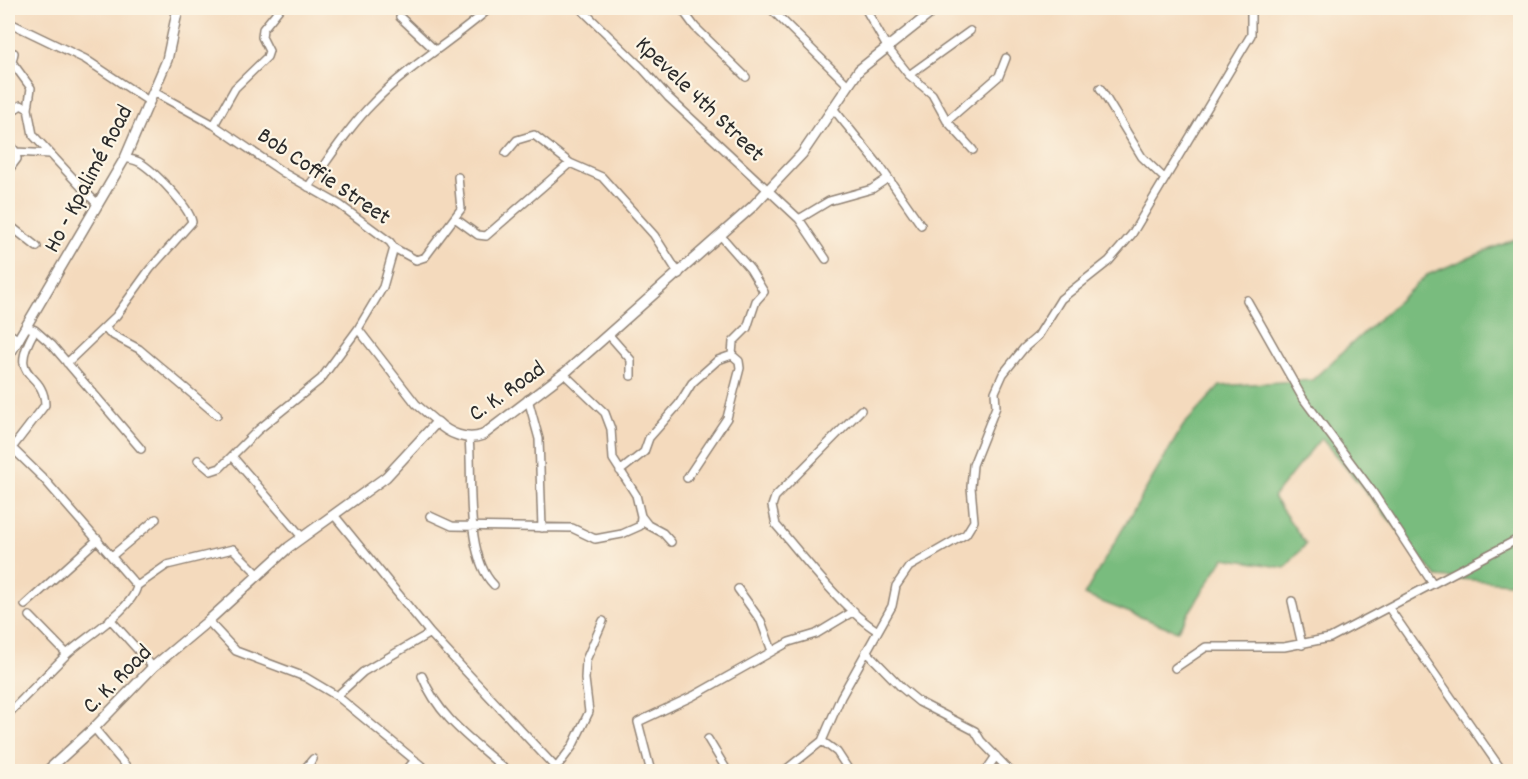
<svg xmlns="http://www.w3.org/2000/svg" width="1528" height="779" font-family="Dekko,sans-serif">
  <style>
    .forest { fill: #79bc7e; stroke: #527454; stroke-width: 1.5 }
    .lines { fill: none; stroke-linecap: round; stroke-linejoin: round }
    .street-casing { stroke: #908274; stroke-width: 10 }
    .secondary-casing { stroke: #908274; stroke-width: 12 }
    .street { stroke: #fff; stroke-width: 7 }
    .secondary { stroke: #fff; stroke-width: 9 }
    .labels { text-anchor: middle; stroke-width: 4.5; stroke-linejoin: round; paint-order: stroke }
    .street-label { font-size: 24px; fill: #2b2b2b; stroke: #fcf5e5 }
  </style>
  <rect width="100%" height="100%" fill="#fcf5e5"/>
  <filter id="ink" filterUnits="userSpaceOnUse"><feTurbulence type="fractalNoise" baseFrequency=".0167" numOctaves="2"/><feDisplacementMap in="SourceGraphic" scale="12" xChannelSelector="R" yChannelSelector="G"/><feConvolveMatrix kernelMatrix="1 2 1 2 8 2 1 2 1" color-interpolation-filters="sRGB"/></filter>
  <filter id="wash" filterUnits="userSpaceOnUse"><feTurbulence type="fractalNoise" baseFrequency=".008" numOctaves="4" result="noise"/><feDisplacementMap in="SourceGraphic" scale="24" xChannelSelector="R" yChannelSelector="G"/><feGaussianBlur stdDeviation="1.35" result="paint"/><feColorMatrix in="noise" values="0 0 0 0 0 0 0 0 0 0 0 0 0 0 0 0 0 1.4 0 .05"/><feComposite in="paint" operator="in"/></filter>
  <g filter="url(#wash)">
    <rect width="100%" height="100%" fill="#f4dabd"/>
    <path class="forest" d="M1520 237V584L1437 577 1321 438 1273 497 1306 544 1285 568 1224 558 1177 631 1084 595 1183 426 1220 386 1312 380 1427 275Z"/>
  </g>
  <g filter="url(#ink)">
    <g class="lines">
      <g class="street-casing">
        <path id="street" d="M580 8 642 68 668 97 799 219 829 201 872 189 888 178
          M681 8 695 27 746 77
          M770 8 847 84
          M865 8 887 47 909 75 932 94 947 121 973 150
          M400 17 435 50
          M8 22 85 59 150 102
          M14 53 12 62 31 88 28 109 33 135 98 205
          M909 75 970 31
          M1100 88 1142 157 1164 178
          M154 92 214 125 284 173 340 205 390 242 394 248 383 287 358 329 416 404 437 422
          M832 107 882 169 921 225
          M8 114 21 105 28 109
          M947 121 999 76 1006 58
          M214 125 235 88 267 57 269 51 262 37 263 29 280 8
          M8 141 16 152 17 159 8 171
          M16 152 50 154
          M506 153 517 140 534 135 570 163 602 177 654 235 679 274
          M308 187C329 159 348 128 373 103 408 66 453 41 490 8
          M456 219 478 235 486 236 570 163
          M799 219 826 259
          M8 224 37 247
          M394 248 416 260 425 257 461 209 458 177
          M1247 300 1302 397 1372 491 1433 584
          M27 327 35 330 52 345 141 449
          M106 327 109 333 139 349 217 415
          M8 333 19 340
          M609 335 631 360V376
          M67 363 116 316 150 269 192 222C189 206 153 170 139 162 135 160 129 159 125 158
          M564 374 605 413 611 429 613 459 636 495 641 516 648 525 663 533 671 542
          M528 399 539 439 542 528
          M861 410 775 497 772 506 776 525C802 555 846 613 878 631
          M469 438C473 479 464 555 494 585
          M8 444 44 479 137 586C133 609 84 638 67 654L30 616
          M12 448 45 405C44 368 5 382 35 330
          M232 456 302 537
          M198 460 211 471 220 468 258 430 321 379 358 329
          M620 471 644 452 649 438 679 404 692 383 718 360 732 355 733 342 747 328 756 301 764 292 750 269 721 236
          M687 478 727 418 740 368 739 361 732 355
          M334 515 430 633 556 768
          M430 516 452 526 572 528 595 539 622 534 640 526 641 516
          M113 555 156 519
          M137 586 167 565 233 549 259 575
          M738 589 761 621 772 651
          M1292 601 1302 645
          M25 605 98 539
          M1389 608 1503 772
          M110 619 153 667
          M208 621 236 651 305 677 337 696 429 772
          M866 651 902 688 919 702 975 731 981 741 1011 772
          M1175 668 1206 647H1284L1330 638 1520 538
          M422 676C440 720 474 741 508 772
          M337 696 363 672 430 633
          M8 714 67 654
          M94 728 131 772
          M708 739 728 772
          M822 741 837 752 850 772
          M302 772 313 759
          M405 772 415 760
          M553 772 572 747 589 712 585 679 586 660 603 621
          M651 772 638 722 693 696 789 642 816 634 854 611
          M783 772 822 741 841 697 892 606 896 586 909 567 966 534 974 521 971 487 973 465 996 407 995 392 1003 374 1024 348 1038 336 1061 299 1109 261 1132 234 1251 35V8
          M985 772 996 756"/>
      </g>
      <g class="secondary-casing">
        <path id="secondary" d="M8 357 125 158 167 60 178 8
          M46 772 94 728 153 667 208 621 289 547 386 477 437 422C449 434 467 441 483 435L567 371 752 207 802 154 859 70 937 8"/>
      </g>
      <use href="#street" class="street"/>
      <use href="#secondary" class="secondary"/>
    </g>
  </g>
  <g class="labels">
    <g class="street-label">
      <text transform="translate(701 98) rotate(44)" y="8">Kpevele 4th Street</text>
      <text transform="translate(325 175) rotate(34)" y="8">Bob Coffie Street</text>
      <text transform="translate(87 178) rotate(-62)" y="8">Ho - Kpalimé Road</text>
      <text transform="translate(506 390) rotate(-35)" y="8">C. K. Road</text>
      <text transform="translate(116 678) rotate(-45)" y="8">C. K. Road</text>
    </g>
  </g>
  <rect width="1528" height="779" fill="none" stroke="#fcf5e5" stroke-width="30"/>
</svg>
